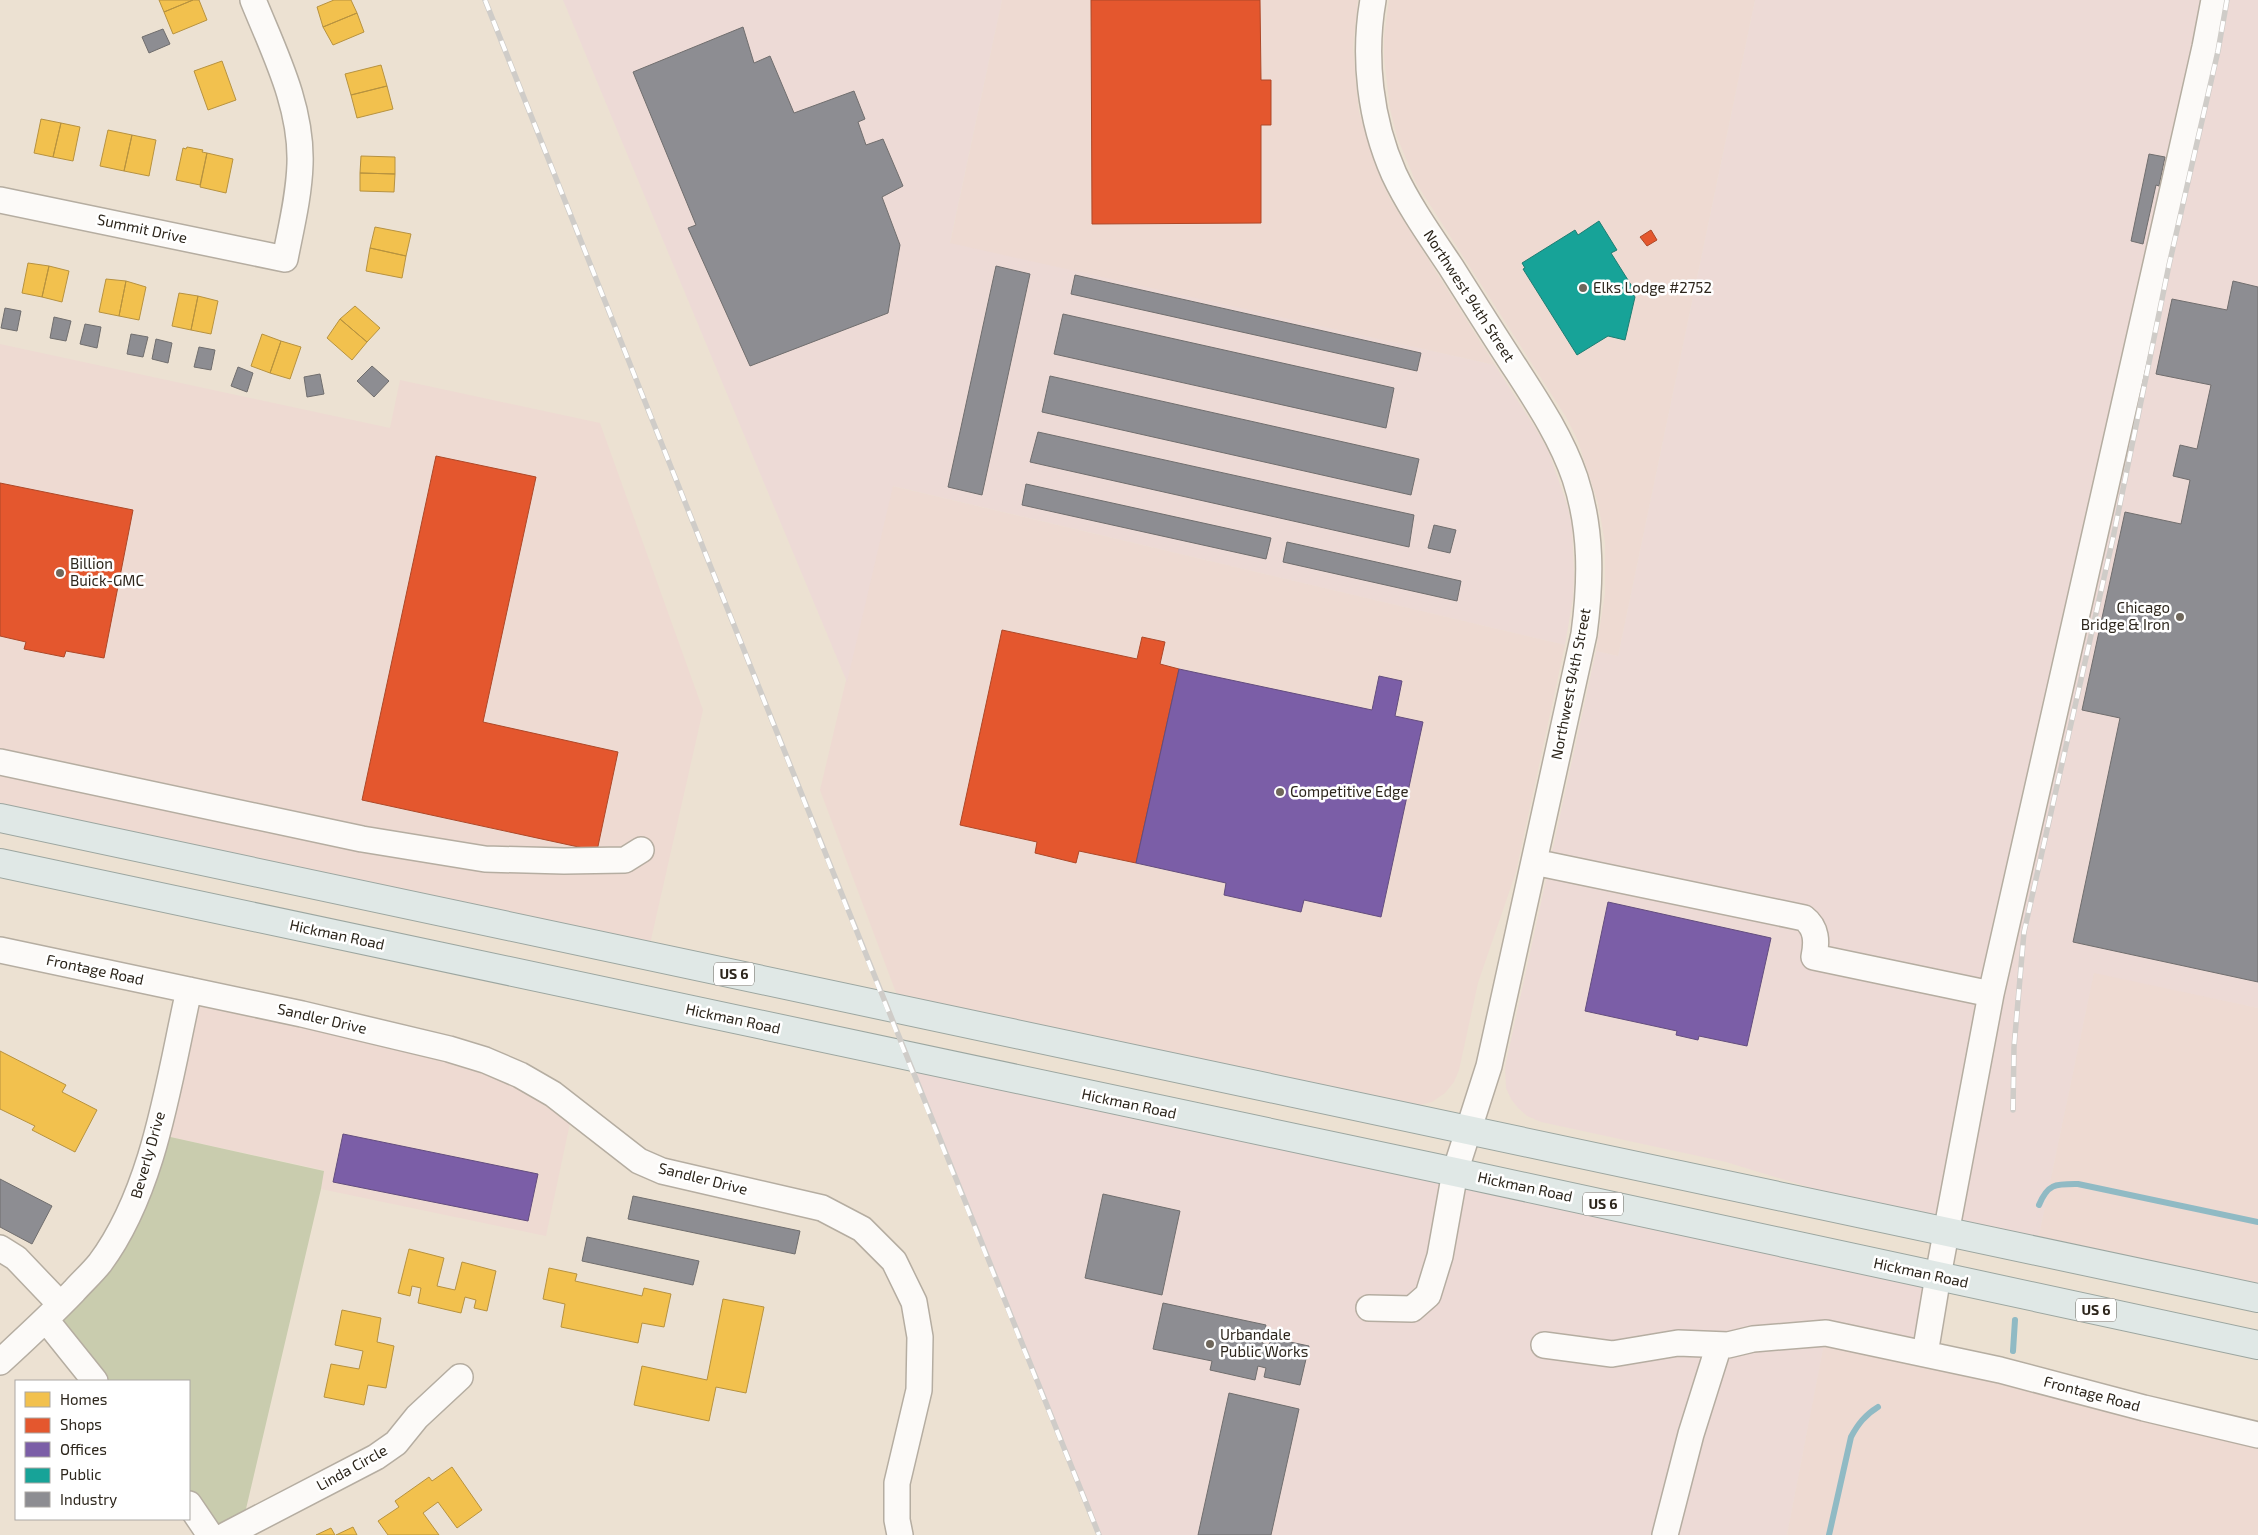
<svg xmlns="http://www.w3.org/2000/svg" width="2258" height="1535" font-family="'Exo 2',sans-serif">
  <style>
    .commercial { fill: #eedad2 }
    .industrial { fill: #eddad6 }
    .green { fill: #c9ccae }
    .homes { fill: #f2c14e; stroke: #b7923f }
    .shops { fill: #e4572e; stroke: #ad4828 }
    .offices { fill: #7b5ea7; stroke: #634d7d }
    .public { fill: #17a398; stroke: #1d7d72 }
    .industry { fill: #8d8d92; stroke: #706e6e }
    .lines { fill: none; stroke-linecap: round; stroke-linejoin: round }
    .stream { stroke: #90bac4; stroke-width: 6 }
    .minor-casing { stroke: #b5ada1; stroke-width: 28 }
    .major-casing { stroke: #9ca6a0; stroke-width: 30 }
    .minor { stroke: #fcfaf8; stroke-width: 25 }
    .major { stroke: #e0e8e6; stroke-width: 28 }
    .rail-casing { stroke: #cfccc8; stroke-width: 5.5 }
    .rail { stroke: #fff; stroke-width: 4; stroke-dasharray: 11; stroke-linecap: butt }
    .poi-dot { fill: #6f675b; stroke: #fff; stroke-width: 2 }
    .labels { text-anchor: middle; stroke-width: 5; stroke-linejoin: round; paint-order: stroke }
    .shield { fill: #fff; stroke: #6b665f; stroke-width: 1 }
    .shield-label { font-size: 14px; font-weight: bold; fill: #2c251b }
    .street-label { font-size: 15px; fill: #2c251b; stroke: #fff }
    .poi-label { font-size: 15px; fill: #2c251b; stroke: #fff; text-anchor: start }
  </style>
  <rect width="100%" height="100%" fill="#ece1d2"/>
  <path class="commercial" d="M1002 0H1358L1353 47 1356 84 1359 112 1378 172 1390 199 1495 365 950 244Z
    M1389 0H1755L1618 656 1596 651 1605 594V543L1598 503 1578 441 1566 417 1416 183 1397 137 1390 109 1384 58V36Z
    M0 344 390 428 400 380 600 423 703 710 650 944 0 805Z
    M892 486 1565 645 1516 872 1478 983 1459 1070 1454 1082 1445 1093 1432 1102 1420 1105H1409L898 998 820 790Z
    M2094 972 2258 1008V1285L2038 1240Z
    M189 990 449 1049 573 1109 546 1236 321 1189 323 1170 157 1134Z
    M1826 1333 2258 1435V1535H1787Z"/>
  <path class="industrial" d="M563 0H1002L950 243 1495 365 1536 429 1548 450 1567 504 1572 526 1574 574 1573 598 1565 645 893 486 847 682Z
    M1755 0H2258V1008L2094 973 2038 1240 1861 1203 1726 1162 1541 1122 1527 1116 1518 1108 1511 1099 1506 1088 1505 1067 1596 651 1618 656Z
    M905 1056 1938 1276 1925 1354 1826 1334 1787 1535H1099Z"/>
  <path class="green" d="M157 1134 324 1171 321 1189 242 1526 226 1535 189 1504V1381H95L46 1320 99 1264Z"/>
  <path class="homes" d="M159 0H193L164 12Z
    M193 0H199L207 20 173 34 164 12Z
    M334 0H351L357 13 323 27 317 7Z
    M357 13 364 32 333 45 323 27Z
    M222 61 236 100 208 110 194 71Z
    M381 65 387 86 351 95 345 74Z
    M387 86 393 109 357 118 351 95Z
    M41 119 61 123 53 157 34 153Z
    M61 123 80 127 73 161 53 157Z
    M108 130 132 135 124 171 100 166Z
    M132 135 156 140 149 176 124 171Z
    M187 147 203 150 202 152 207 153 200 185 176 180 183 148 186 149Z
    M207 153 233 159 226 193 200 187Z
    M361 156 395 157V174L360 173Z
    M360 173 395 174 394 192 360 191Z
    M375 227 411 234 406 256 370 248Z
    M370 248 406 256 402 278 366 271Z
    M28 263 49 266 42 297 22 293Z
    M49 266 69 271 62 302 42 297Z
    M106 279 126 281 119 316 99 312Z
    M126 281 146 287 139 320 119 316Z
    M179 293 198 296 191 330 172 326Z
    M198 296 218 301 211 334 191 330Z
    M355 306 380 328 367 342 340 319Z
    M340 319 367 342 352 360 327 338Z
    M262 334 281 341 270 373 251 366Z
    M281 341 301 347 290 379 270 373Z
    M0 1051 66 1085 62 1092 97 1110 75 1152 32 1130 35 1126 0 1109Z
    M409 1249 444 1258 437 1286 455 1290 462 1262 496 1271 487 1311 474 1308 476 1300 465 1297 461 1313 418 1303 421 1288 412 1286 410 1296 398 1293Z
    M549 1268 577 1274 575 1281 642 1296 644 1288 671 1294 664 1327 642 1323 638 1343 561 1327 565 1304 543 1299Z
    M723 1299 764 1307 746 1393 716 1387 709 1421 634 1405 642 1366 707 1380Z
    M342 1310 381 1318 377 1342 394 1346 386 1388 368 1385 364 1405 324 1397 331 1364 359 1369 363 1351 335 1345Z
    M452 1467 482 1510 457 1528 438 1502 423 1513 439 1535H388L378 1521 399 1507 395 1501 429 1477 432 1481Z
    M353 1527 357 1535H336Z
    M331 1528 335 1535H316Z"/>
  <path class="shops" d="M1091 0H1260L1261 80H1271V125H1261V223L1092 224Z
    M1651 230 1657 240 1647 246 1640 237Z
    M436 456 536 477 483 722 618 752 597 851 362 800Z
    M0 483 133 510 104 658 66 651 64 657 24 649 26 642 0 636Z
    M1002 630 1137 659 1142 637 1165 642 1160 664 1179 669 1136 863 1079 851 1076 863 1035 853 1037 842 960 825Z"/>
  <path class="offices" d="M1179 669 1372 710 1379 676 1402 681 1395 716 1423 722 1381 917 1304 900 1301 912 1224 895 1226 883 1136 863Z
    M1608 902 1771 938 1747 1046 1699 1036 1698 1040 1676 1035 1677 1031 1585 1011Z
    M343 1134 538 1174 528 1221 333 1182Z"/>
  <path class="public" d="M1599 221 1617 250 1611 253 1633 288 1630 289 1635 297 1625 340 1608 336 1577 355 1523 269 1525 268 1522 263 1575 230 1578 235Z"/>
  <path class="industry" d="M743 27 754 63 770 56 794 113 854 91 865 119 858 122 866 145 883 139 903 186 882 197 900 245 888 313 750 366 688 228 696 225 633 72Z
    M163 29 170 44 149 53 142 37Z
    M2149 154 2165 157 2159 186 2156 185 2143 244 2131 241Z
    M996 266 1030 274 982 495 948 487Z
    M1075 275 1421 353 1417 371 1071 294Z
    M2233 281 2258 287V982L2073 942 2120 718 2082 710 2125 512 2181 524 2190 480 2173 476 2180 445 2197 449 2211 385 2156 374 2172 299 2227 310Z
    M5 308 21 311 17 331 1 328Z
    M1063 314 1394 388 1386 428 1054 354Z
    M54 317 71 321 66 341 50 338Z
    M85 324 101 327 97 348 80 344Z
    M131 334 148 337 143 357 127 354Z
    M156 339 172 343 168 363 152 359Z
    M199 347 215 350 211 370 194 367Z
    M372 366 389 381 374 397 357 381Z
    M238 367 253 373 247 392 231 386Z
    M320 374 324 394 307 397 304 377Z
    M1050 376 1419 459 1411 495 1042 412Z
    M1038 432 1414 515 1409 547 1030 462Z
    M1026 484 1271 538 1266 559 1022 505Z
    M1434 525 1456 530 1450 553 1428 548Z
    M1287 542 1461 581 1457 601 1283 562Z
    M0 1179 52 1206 32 1244 0 1227Z
    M1103 1194 1180 1211 1162 1295 1085 1278Z
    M633 1196 800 1231 795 1254 628 1219Z
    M587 1237 699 1261 693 1285 582 1261Z
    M1163 1303 1266 1325 1262 1343 1269 1345 1271 1338 1309 1346 1300 1385 1264 1377 1266 1368 1258 1366 1255 1380 1210 1370 1212 1361 1153 1349Z
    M1229 1393 1299 1409 1271 1535H1198Z"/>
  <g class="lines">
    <path class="stream" d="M2039 1205C2048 1183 2056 1184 2078 1184L2258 1222
      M2013 1351 2015 1320
      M1829 1535 1851 1437C1858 1424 1865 1415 1878 1407"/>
    <g class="minor-casing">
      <path id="minor" d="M0 200 285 259C291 228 299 196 300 164 302 106 274 52 253 0
        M0 762 362 839 485 859 564 861 625 860 641 850
        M1534 862 1804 918C1817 928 1817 942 1814 957L1991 994 1938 1276 1925 1354
        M0 950 302 1014 449 1049 485 1060 520 1075 553 1094 639 1161 662 1171 822 1208 862 1229 894 1261 914 1302 920 1337 919 1390 897 1483V1520L900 1535
        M1991 994 2205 47 2214 0
        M0 1248 16 1258 60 1304
        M1369 1308 1412 1309 1428 1295 1440 1256 1455 1172 1489 1066 1584 634C1591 581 1592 530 1575 478 1562 440 1540 406 1518 372 1495 337 1473 302 1451 267 1431 237 1409 206 1394 174 1370 120 1363 57 1373 0
        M46 1320 95 1381
        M1544 1345 1612 1354 1678 1343 1728 1345 1753 1339 1826 1333 2000 1370 2144 1408 2258 1435
        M0 1362C25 1339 50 1316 74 1291 82 1282 92 1273 100 1263 155 1189 169 1079 189 990
        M189 1504 210 1535
        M226 1535 376 1457 396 1443 417 1417 460 1377
        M1665 1535 1691 1434 1719 1345"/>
    </g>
    <g class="major-casing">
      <path id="major" d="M0 818 2258 1298
        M0 863 1455 1172 2258 1345"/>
    </g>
    <use href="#minor" class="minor"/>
    <use href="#major" class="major"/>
    <g class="rail-casing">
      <path id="rail" d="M485 0C689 512 892 1024 1099 1535
        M2013 1110 2014 1047 2024 932 2113 538 2169 265 2218 51 2227 0"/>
    </g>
    <use href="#rail" class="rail"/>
  </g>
  <g class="poi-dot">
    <circle cx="1583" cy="288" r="5"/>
    <circle cx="60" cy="573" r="5"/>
    <circle cx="2180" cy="617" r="5"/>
    <circle cx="1280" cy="792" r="5"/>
    <circle cx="1210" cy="1344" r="5"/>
  </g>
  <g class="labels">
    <g class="shield">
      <rect x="714" y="962.5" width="40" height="23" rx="4"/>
      <rect x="1583" y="1192.5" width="40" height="23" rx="4"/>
      <rect x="2076" y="1298.5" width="40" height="23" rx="4"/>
    </g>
    <g class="shield-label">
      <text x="734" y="979">US 6</text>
      <text x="1603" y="1209">US 6</text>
      <text x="2096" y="1315">US 6</text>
    </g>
    <g class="street-label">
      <text transform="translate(142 229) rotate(12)" y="5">Summit Drive</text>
      <text transform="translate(1469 296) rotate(57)" y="5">Northwest 94th Street</text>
      <text transform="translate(1571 684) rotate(-79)" y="5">Northwest 94th Street</text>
      <text transform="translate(337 935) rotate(12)" y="5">Hickman Road</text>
      <text transform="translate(95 970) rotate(12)" y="5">Frontage Road</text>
      <text transform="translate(322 1019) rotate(13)" y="5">Sandler Drive</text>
      <text transform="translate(733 1019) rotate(12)" y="5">Hickman Road</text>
      <text transform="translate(1129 1104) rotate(12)" y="5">Hickman Road</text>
      <text transform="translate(148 1155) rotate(-74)" y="5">Beverly Drive</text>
      <text transform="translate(703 1179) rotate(14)" y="5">Sandler Drive</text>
      <text transform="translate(1525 1187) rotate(12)" y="5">Hickman Road</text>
      <text transform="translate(1921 1273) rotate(12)" y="5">Hickman Road</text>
      <text transform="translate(2092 1394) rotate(15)" y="5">Frontage Road</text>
      <text transform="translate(352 1468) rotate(-29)" y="5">Linda Circle</text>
    </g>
    <g class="poi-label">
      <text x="1593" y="293">Elks Lodge #2752</text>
      <text x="70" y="569">Billion<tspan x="70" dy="17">Buick-GMC</tspan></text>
      <text x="2170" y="613" text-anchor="end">Chicago<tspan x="2170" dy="17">Bridge &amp; Iron</tspan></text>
      <text x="1290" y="797">Competitive Edge</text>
      <text x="1220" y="1340">Urbandale<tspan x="1220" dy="17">Public Works</tspan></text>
    </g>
  </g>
  <rect x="15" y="1380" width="175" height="140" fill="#ffffff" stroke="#aba8a4"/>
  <rect x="25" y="1392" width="25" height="15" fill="#f2c14e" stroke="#aba8a4"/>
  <text x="60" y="1405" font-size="15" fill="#2c251b">Homes</text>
  <rect x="25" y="1418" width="25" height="15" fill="#e4572e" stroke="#aba8a4"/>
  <text x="60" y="1430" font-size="15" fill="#2c251b">Shops</text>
  <rect x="25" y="1442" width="25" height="15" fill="#7b5ea7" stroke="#aba8a4"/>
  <text x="60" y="1455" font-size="15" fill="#2c251b">Offices</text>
  <rect x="25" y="1468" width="25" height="15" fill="#17a398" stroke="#aba8a4"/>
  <text x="60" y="1480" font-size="15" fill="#2c251b">Public</text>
  <rect x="25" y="1492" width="25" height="15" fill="#8d8d92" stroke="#aba8a4"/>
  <text x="60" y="1505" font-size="15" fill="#2c251b">Industry</text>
</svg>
